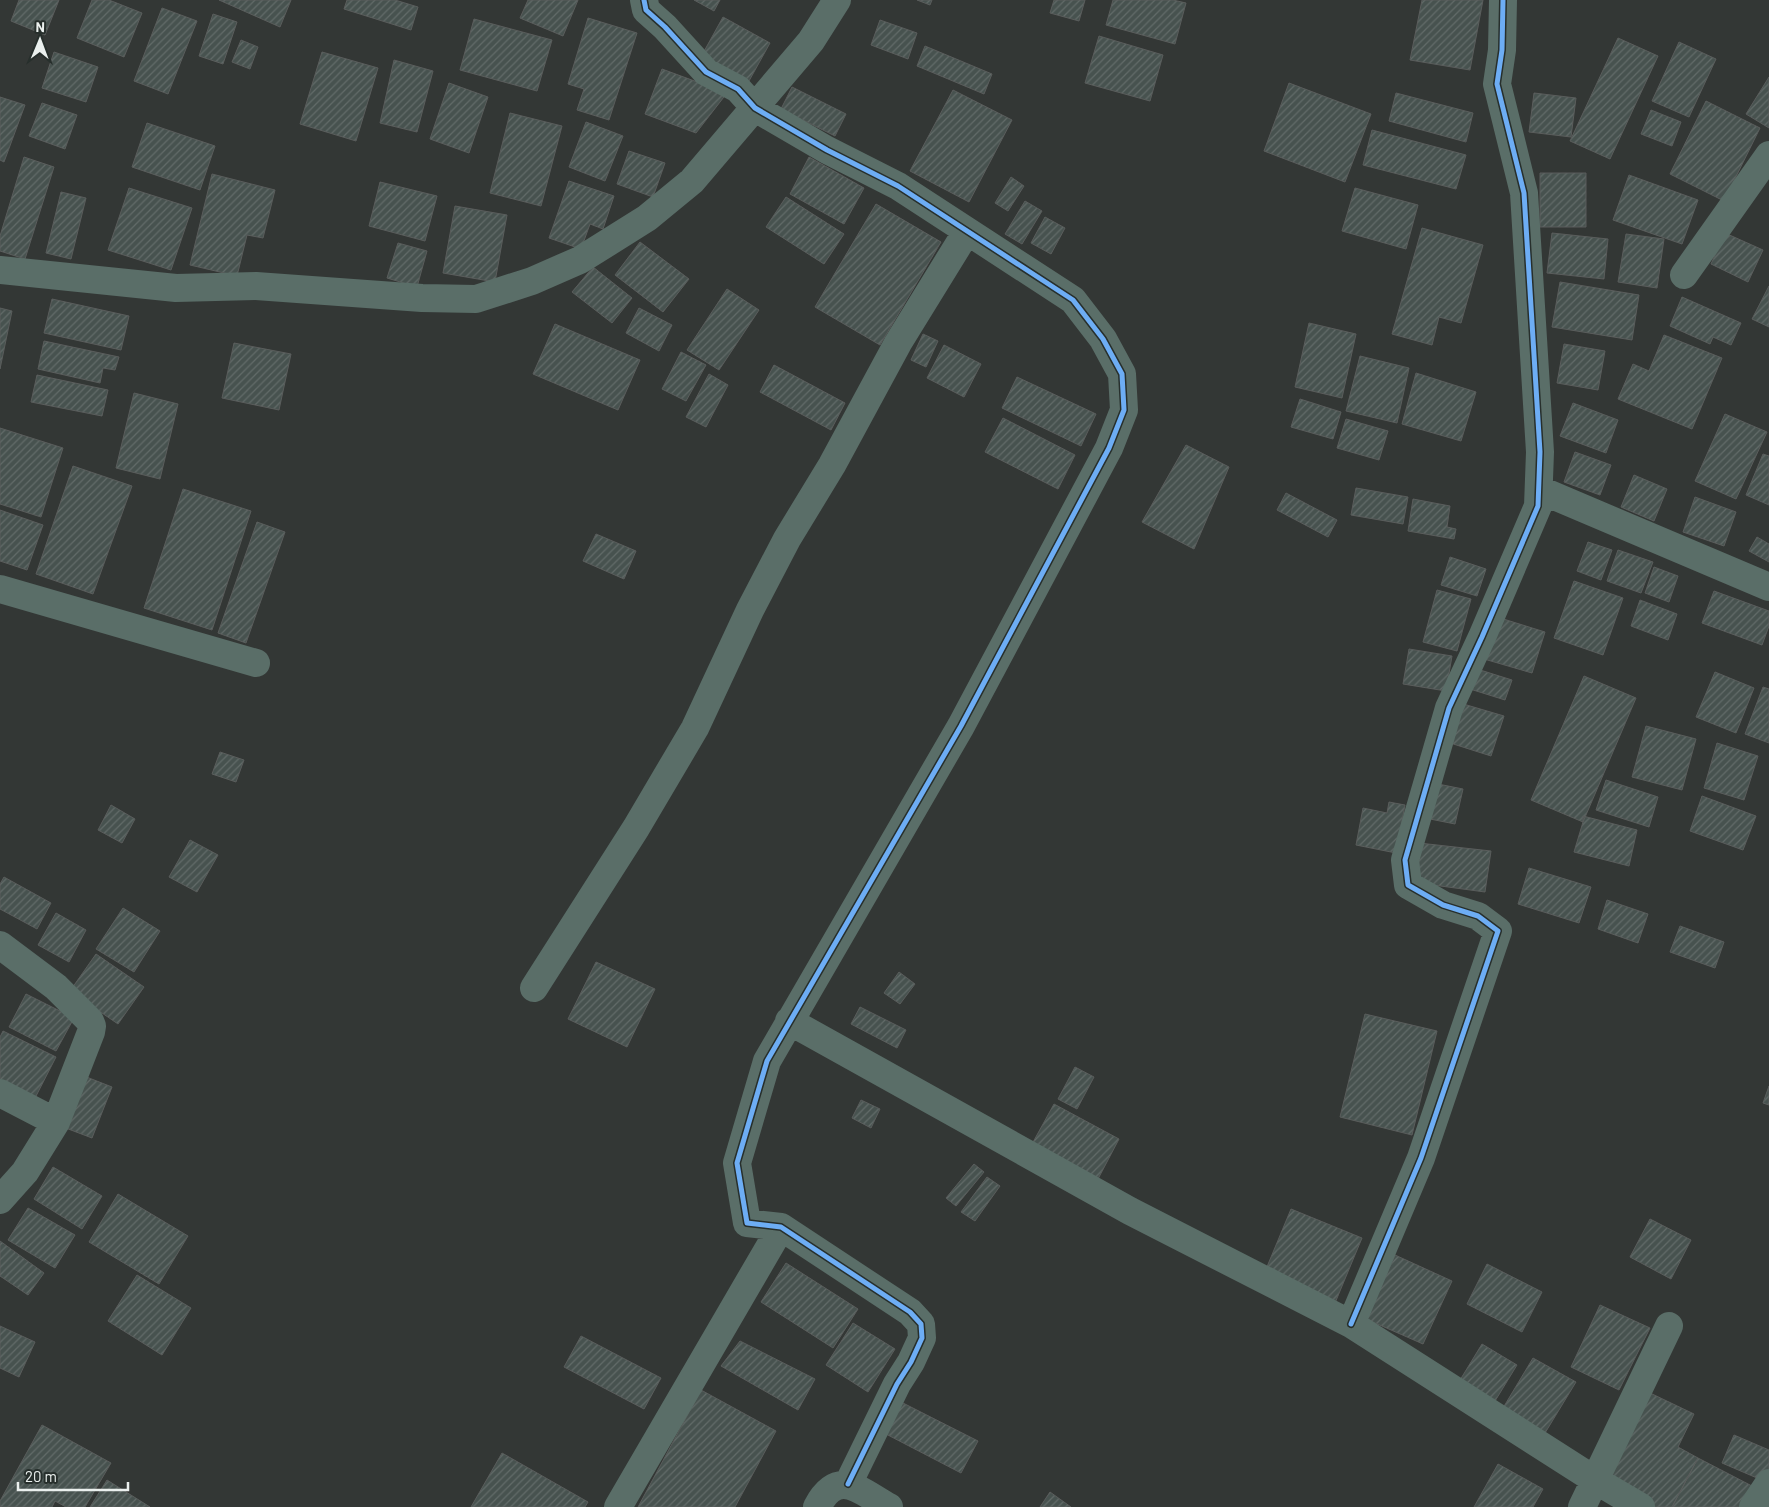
<svg xmlns="http://www.w3.org/2000/svg" width="1769" height="1507" font-family="Barlow,sans-serif">
  <style>
    .building { fill: url(#building-hatch); stroke: #5a5d5c }
    .lines { fill: none; stroke-linecap: round; stroke-linejoin: round }
    .minor { stroke: #5a6e68; stroke-width: 28 }
    .cycleway-casing { stroke: #272f2c; stroke-width: 8 }
    .cycleway { stroke: #6dadf4; stroke-width: 5 }
  </style>
  <defs>
    <pattern id="building-hatch" width="6" height="6" patternUnits="userSpaceOnUse" patternTransform="scale(1.25)"><rect width="6" height="6" fill="#47524f"/><path d="M-1 1l2-2M0 6l6-6M5 7l2-2" fill="none" stroke="#626b69"/></pattern>
  </defs>
  <rect width="100%" height="100%" fill="#333735"/>
  <path class="building" d="M19 0H59L45 35 11 21Z
    M92 0H109L142 13 124 57 77 38Z
    M219 0H291L280 27Z
    M347 0H395L418 7 411 30 344 9Z
    M528 0H578L563 36 520 18Z
    M694 0H720L714 11Z
    M917 0H932L930 5Z
    M1054 0H1085L1079 21 1050 13Z
    M1113 0H1173L1186 3 1175 44 1106 25Z
    M1422 0H1483L1470 70 1410 60Z
    M162 8 197 21 168 94 134 81Z
    M213 14 237 22 223 64 199 56Z
    M723 17 770 43 749 81 702 55Z
    M588 18 637 33 609 120 577 110 584 89 568 84Z
    M474 19 552 40 537 91 460 70Z
    M880 20 917 33 908 59 871 45Z
    M1099 36 1163 55 1150 101 1085 83Z
    M1618 38 1658 56 1610 159 1570 141Z
    M241 40 258 47 250 69 232 62Z
    M1679 42 1716 59 1689 117 1652 101Z
    M925 46 992 74 984 94 917 66Z
    M54 52 98 67 86 102 42 88Z
    M322 52 378 68 356 141 300 124Z
    M394 60 433 71 417 132 380 123Z
    M662 69 727 93 696 133 645 114Z
    M1769 77V128L1746 114Z
    M449 83 488 97 469 153 430 139Z
    M1289 83 1371 114 1345 182 1264 151Z
    M792 87 846 114 835 136 781 109Z
    M953 90 1012 120 969 202 910 171Z
    M1396 93 1473 113 1466 142 1389 121Z
    M1534 93 1576 98 1571 137 1529 132Z
    M0 97 25 105 4 162 0 160Z
    M1706 101 1760 128 1724 201 1670 174Z
    M42 103 77 115 65 149 29 136Z
    M1651 110 1681 122 1672 146 1641 134Z
    M510 113 562 126 541 206 490 193Z
    M586 122 623 136 605 181 569 167Z
    M147 123 215 146 200 190 132 167Z
    M1372 130 1466 155 1456 189 1363 165Z
    M629 151 665 163 653 197 617 184Z
    M24 157 54 167 25 259 0 251V236Z
    M809 157 864 188 844 224 790 194Z
    M1540 173H1586V227H1540Z
    M212 174 275 190 263 238 247 235 237 276 190 265Z
    M1629 175 1698 200 1682 244 1613 220Z
    M1011 177 1024 186 1008 211 995 203Z
    M569 181 614 196 603 229 590 224 581 249 549 238Z
    M380 182 437 196 425 241 369 226Z
    M129 188 192 208 171 270 108 250Z
    M1355 188 1418 205 1406 249 1342 231Z
    M61 192 86 198 71 259 46 253Z
    M786 197 844 234 824 264 766 227Z
    M1025 201 1042 211 1022 244 1005 234Z
    M876 204 941 242 880 345 815 307Z
    M455 206 507 215 495 282 443 273Z
    M1045 217 1065 228 1051 254 1031 243Z
    M1422 228 1483 245 1461 323 1439 317 1432 345 1392 334Z
    M1552 233 1608 239 1604 279 1547 273Z
    M1725 233 1763 250 1748 282 1711 264Z
    M1626 234 1664 239 1657 288 1618 282Z
    M640 242 689 279 663 312 615 275Z
    M398 243 427 251 417 287 387 278Z
    M593 267 632 298 612 323 572 292Z
    M1560 282 1639 295 1632 340 1552 327Z
    M1769 286V327L1752 319Z
    M727 289 759 310 719 370 687 350Z
    M1682 297 1741 323 1731 345 1713 337 1710 344 1670 326Z
    M52 299 129 316 121 350 44 333Z
    M0 308 12 311 0 369Z
    M639 308 672 325 659 351 626 333Z
    M1309 323 1356 334 1342 398 1295 387Z
    M555 324 640 360 618 410 533 374Z
    M923 334 938 341 926 367 911 360Z
    M1664 335 1722 358 1692 429 1618 399 1633 364 1649 371Z
    M44 341 119 357 115 370 103 368 100 383 38 369Z
    M234 343 291 354 279 410 222 398Z
    M1564 344 1605 351 1598 390 1557 383Z
    M944 345 981 364 964 397 927 378Z
    M681 352 706 365 686 401 662 389Z
    M1360 356 1409 368 1397 423 1346 411Z
    M774 365 845 403 831 430 760 392Z
    M1416 373 1476 392 1461 441 1402 424Z
    M709 374 728 385 706 427 686 417Z
    M37 375 108 390 102 416 31 402Z
    M1017 377 1096 414 1081 446 1002 408Z
    M134 393 178 404 160 479 116 468Z
    M1300 399 1341 412 1333 439 1291 427Z
    M1573 403 1618 420 1606 453 1560 436Z
    M1725 414 1767 432 1736 499 1695 481Z
    M1003 418 1075 455 1058 489 985 452Z
    M1346 419 1388 431 1379 460 1337 448Z
    M0 428 63 448 41 517 0 504Z
    M1186 445 1229 467 1194 549 1142 522Z
    M1575 452 1611 465 1600 495 1564 482Z
    M1763 454 1769 456V505L1746 495Z
    M73 466 132 486 93 594 36 574Z
    M1634 475 1667 489 1654 521 1621 507Z
    M1356 488 1408 497 1403 524 1351 515Z
    M183 489 251 511 212 630 144 608Z
    M1286 493 1337 520 1328 537 1277 510Z
    M1695 497 1736 512 1724 546 1683 532Z
    M1413 499 1450 506 1447 527 1456 529 1454 539 1408 531Z
    M0 510 43 525 27 570 0 561Z
    M257 522 285 532 246 643 218 633Z
    M596 534 636 551 624 579 583 561Z
    M1757 537 1769 544V562L1749 551Z
    M1588 542 1612 550 1601 580 1577 571Z
    M1618 550 1653 562 1641 593 1607 581Z
    M1450 557 1486 569 1477 596 1441 585Z
    M1654 567 1678 576 1669 602 1645 593Z
    M1574 581 1623 598 1603 655 1554 638Z
    M1437 590 1471 599 1457 651 1423 642Z
    M1714 591 1769 611V626L1762 645 1702 623Z
    M1640 600 1677 614 1668 640 1631 626Z
    M1497 617 1545 632 1532 673 1484 659Z
    M1409 649 1452 656 1446 691 1403 684Z
    M1477 669 1512 680 1505 700 1470 689Z
    M1715 672 1754 688 1736 733 1696 717Z
    M1584 676 1636 698 1583 822 1531 800Z
    M1763 687 1769 689V743L1745 734Z
    M1460 703 1504 716 1491 756 1447 742Z
    M1646 726 1696 739 1682 790 1632 777Z
    M1717 743 1758 756 1744 800 1704 788Z
    M220 752 244 760 236 782 212 774Z
    M1606 780 1658 797 1649 827 1596 810Z
    M1438 784 1463 789 1455 824 1430 819Z
    M1702 796 1756 816 1743 850 1690 831Z
    M1389 802 1405 805 1396 853 1356 845 1363 808 1387 813Z
    M111 805 135 819 122 843 98 830Z
    M1583 816 1637 830 1629 866 1574 852 1583 822Z
    M190 840 218 855 197 892 169 877Z
    M1419 843 1491 851 1485 892 1411 882Z
    M1529 868 1591 887 1579 923 1518 904Z
    M4 877 51 903 37 929 0 909V884Z
    M1607 900 1648 914 1638 943 1598 929Z
    M123 908 160 931 134 972 96 949Z
    M56 913 86 930 69 962 38 945Z
    M1680 926 1724 942 1715 968 1670 952Z
    M96 954 144 987 118 1024 70 991Z
    M596 962 655 989 627 1047 568 1019Z
    M899 972 915 984 900 1004 884 993Z
    M26 994 74 1018 56 1051 9 1027Z
    M860 1007 906 1030 897 1048 851 1024Z
    M1365 1014 1437 1031 1412 1135 1340 1117Z
    M3 1031 56 1057 33 1102 0 1085V1037Z
    M1075 1067 1094 1077 1077 1109 1058 1099Z
    M84 1076 112 1087 92 1138 63 1127Z
    M1769 1086V1105L1763 1103Z
    M861 1100 880 1109 871 1128 852 1118Z
    M1054 1104 1119 1139 1098 1179 1032 1144Z
    M974 1164 984 1172 956 1206 946 1198Z
    M53 1167 102 1196 82 1229 34 1199Z
    M987 1177 1000 1186 975 1221 961 1212Z
    M118 1194 188 1236 159 1284 89 1242Z
    M28 1208 75 1235 55 1268 8 1240Z
    M1291 1209 1362 1238 1335 1303 1264 1274Z
    M1650 1219 1691 1240 1671 1279 1630 1257Z
    M0 1241 44 1273 28 1295 0 1276Z
    M1395 1255 1452 1281 1423 1344 1366 1319Z
    M786 1263 858 1309 833 1348 761 1302Z
    M1487 1264 1542 1292 1522 1332 1467 1304Z
    M137 1275 191 1308 162 1355 108 1321Z
    M1600 1305 1650 1328 1619 1390 1571 1367Z
    M853 1323 895 1349 868 1392 826 1365Z
    M0 1326 35 1342 19 1377 0 1368Z
    M581 1336 661 1378 644 1409 564 1367Z
    M740 1341 815 1379 798 1410 721 1366Z
    M1482 1344 1517 1365 1492 1406 1457 1385Z
    M1533 1358 1576 1382 1545 1433 1503 1408Z
    M701 1390 776 1431 735 1507H638Z
    M1648 1392 1694 1414 1678 1447 1698 1458 1672 1507H1652L1603 1483Z
    M901 1402 978 1441 961 1473 884 1433Z
    M42 1425 111 1463 85 1507H66L55 1501 52 1507H0V1501Z
    M1734 1435 1769 1450V1469L1764 1481 1722 1463Z
    M502 1453 588 1502 585 1507H471Z
    M1698 1458 1752 1486 1741 1507H1672Z
    M1498 1464 1543 1489 1533 1507H1474Z
    M107 1480 150 1507H90Z
    M1050 1492 1071 1507H1040Z"/>
  <g class="lines">
    <path class="minor" d="M644 0 646 10 665 27 706 72 738 89 755 108 827 150 898 186 1073 300 1103 339 1122 374 1124 410 1109 448 961 726 767 1061 737 1163 747 1223 781 1227 910 1312 921 1324 922 1338 911 1362 897 1384 848 1484
      M0 270 176 288 256 286 422 298 476 299 532 281 580 260 647 218 692 181 811 41 837 0
      M1684 275 1769 155
      M1540 490 1769 587
      M0 589 256 663
      M0 945 56 987 90 1021 92 1026 91 1032 56 1122 25 1172 0 1200
      M534 988 636 828 695 728 750 610 787 539 832 465 898 343 967 231
      M789 1021 1130 1211 1351 1324 1595 1480 1641 1507
      M0 1093 56 1122
      M1351 1324 1421 1158 1498 931 1478 916 1443 905 1408 885 1405 860 1449 708 1482 637 1538 506 1540 452 1524 193 1497 84 1502 50 1503 0
      M618 1507 781 1227
      M817 1507C838 1467 860 1491 889 1507
      M1582 1507 1669 1326
      M1753 1507 1769 1483"/>
    <g class="cycleway-casing">
      <path id="cycleway" d="M644 0 646 10 665 27 706 72 738 89 755 108 827 150 898 186 1073 300 1103 339 1122 374 1124 410 1109 448 961 726 767 1061 737 1163 747 1223 781 1227 910 1312 921 1324 922 1338 911 1362 897 1384 848 1484
        M1351 1324 1421 1158 1498 931 1478 916 1443 905 1408 885 1405 860 1449 708 1482 637 1538 506 1540 452 1524 193 1497 84 1502 50 1503 0"/>
    </g>
    <use href="#cycleway" class="cycleway"/>
  </g>
  <g transform="translate(40 40) rotate(1)" stroke="#272f2c" stroke-width="4" paint-order="stroke">
  <path d="M0-4L9 19L0 12L-9 19Z" fill="#ebf0ee"/>
  <text y="-8" font-size="14" font-weight="bold" text-anchor="middle" fill="#ebf0ee">N</text>
  </g>
  <path d="M18 1482v8h110v-8" fill="none" stroke="#ebf0ee" stroke-width="2.5"/>
  <text x="25" y="1482" font-size="15" fill="#ebf0ee" stroke="#272f2c" stroke-width="4" paint-order="stroke">20 m</text>
</svg>
